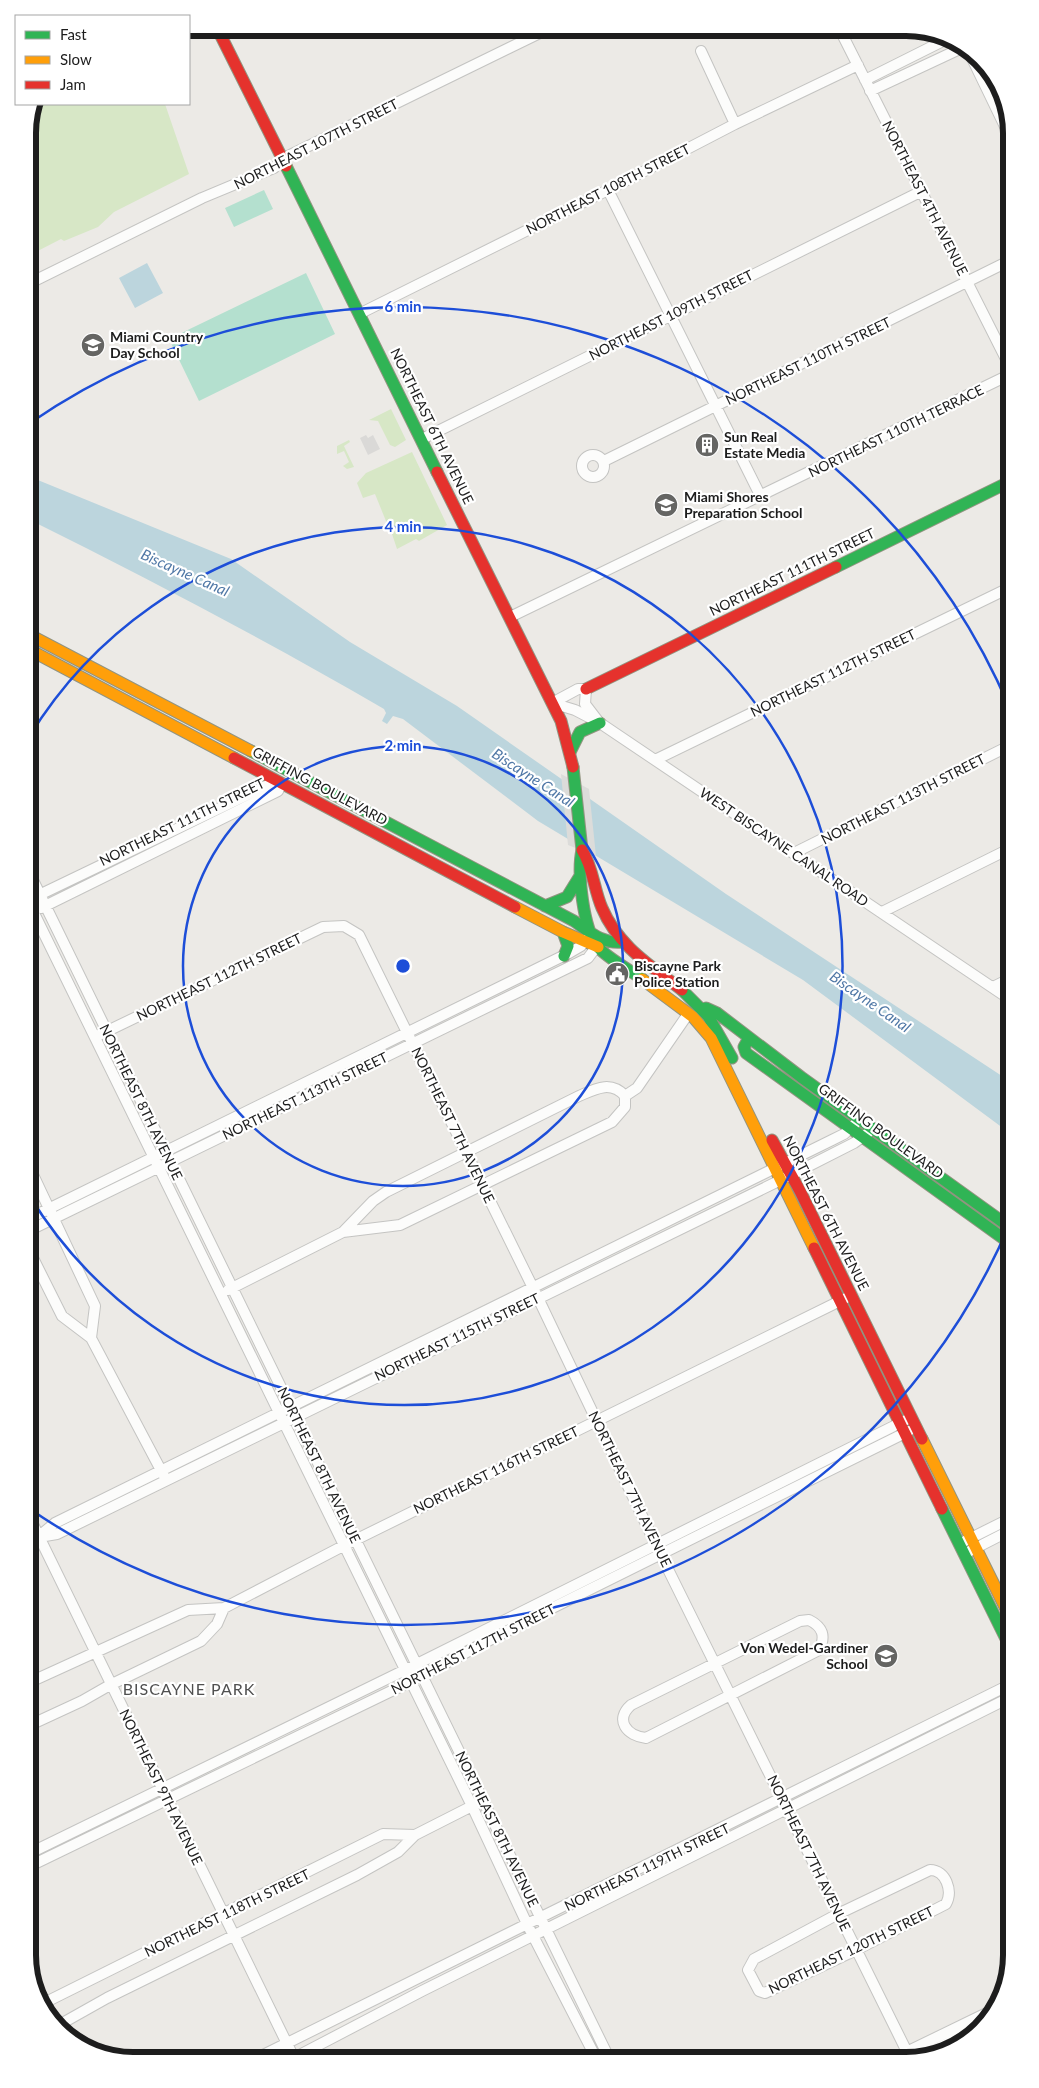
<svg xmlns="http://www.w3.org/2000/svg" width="1039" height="2088" font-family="Lato,sans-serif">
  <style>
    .religious { fill: #dad9d7 }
    .grass { fill: #d7e7c6 }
    .pitch { fill: #b4e0cf }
    .water { fill: #bcd5dd }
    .pier { fill: #dcdcda }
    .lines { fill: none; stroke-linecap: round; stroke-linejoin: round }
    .street-casing { stroke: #c4c4c2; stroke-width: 12 }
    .fast-casing { stroke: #929480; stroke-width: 13 }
    .slow-casing { stroke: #929480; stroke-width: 13 }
    .jam-casing { stroke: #929480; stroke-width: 13 }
    .street { stroke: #fcfcfb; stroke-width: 10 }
    .fast { stroke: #30b455; stroke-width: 11 }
    .slow { stroke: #ff9f0a; stroke-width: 11 }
    .jam { stroke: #e5322d; stroke-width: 11 }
    .ring { fill: none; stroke: #1d4ed8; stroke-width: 2.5 }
    .labels { text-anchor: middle; stroke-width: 4.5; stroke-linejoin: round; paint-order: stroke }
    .street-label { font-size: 14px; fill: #1d1d1d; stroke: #fff }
    .poi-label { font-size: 14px; font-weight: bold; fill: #1d1d1d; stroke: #fff; text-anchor: start }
    .water-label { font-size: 15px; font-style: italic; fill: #5078a6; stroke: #fff }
    .quarter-label { font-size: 16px; letter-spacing: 1px; fill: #505050; stroke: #fff }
    .rim { fill: none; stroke: #1d1d1d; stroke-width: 6 }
    .centre { fill: #1d4ed8; stroke: #fff; stroke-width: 2.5 }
    .ring-label { font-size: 15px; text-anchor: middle; font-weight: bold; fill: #1d4ed8; stroke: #fff; stroke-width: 4.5; stroke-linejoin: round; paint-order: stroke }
  </style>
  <rect width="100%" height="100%" fill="#eceae6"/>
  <path class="religious" d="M366 435 368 438 373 435 380 449 368 455 360 438Z"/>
  <path class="grass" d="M34 104H165L189 174 114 212 98 227 64 241 61 239 28 256V126Z
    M391 409 406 440 395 447 390 445 378 421 369 420Z
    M349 440 350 442 344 446 354 467 347 469 343 466 349 462 344 451 337 454V446Z
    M412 452 447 525 419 541 416 539 397 549 392 534 396 530 393 524 388 526 375 494 363 498 357 483 366 473Z"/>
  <path class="pitch" d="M264 190 273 209 234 227 225 208Z
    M306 273 335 334 199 401 169 339Z"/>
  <path class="water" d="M147 263 163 293 135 308 119 278Z
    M28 476 231 559 350 642 457 706 726 894 1011 1082V1134L803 980 538 821 403 719 393 716 387 724 382 721 386 713 384 709C267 641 149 579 28 519Z"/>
  <path class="pier" d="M561 774 589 789 596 856 568 845Z"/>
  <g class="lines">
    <g class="street-casing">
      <path id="street" d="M839 28 1011 369
        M220 34 232 28
        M967 48 1011 139
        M701 51 735 124
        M865 80 945 40
        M870 91 964 47
        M608 190 761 497
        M28 284 202 198 274 168 282 159 550 28
        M359 314 608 190 735 124 858 65
        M422 439 922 191
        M582 466a11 11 0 1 1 22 0a11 11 0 1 1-22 0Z
        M604 461 1011 260
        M510 617 1011 374
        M552 703 575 710 600 723 1011 1000
        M552 703 578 689H586L585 704 598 721
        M655 760 1011 587
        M794 853 1011 745
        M28 870 610 2060
        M35 897 270 784 282 783 278 791 41 908
        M28 901 472 1806 528 1926 597 2060
        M882 912 1011 848
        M993 987 1011 978
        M95 1037 323 927 344 926 359 935 538 1298 656 1545 911 2060
        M625 1096 637 1088 688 1014
        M28 1164 95 1306 91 1338
        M28 1219 569 953 581 946 590 936
        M28 1231 588 958 600 942
        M28 1248 62 1316 91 1338 164 1476
        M228 1290 343 1232 373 1201 386 1192 579 1096C595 1089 611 1080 625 1096V1107L612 1122 400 1225 343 1232
        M28 1514 295 2060
        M39 1537 57 1534 791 1175 854 1143 868 1133
        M965 1541 1011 1518
        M28 1542 38 1537 55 1523 832 1140 844 1134 855 1124
        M970 1551 1011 1530
        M809 1620C823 1627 826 1636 819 1650L646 1738C627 1736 614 1720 631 1705L800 1621Z
        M28 1683 188 1610 224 1608 345 1545 846 1298
        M28 1726 82 1701 110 1685 201 1641 217 1624 224 1608
        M28 1854 405 1670 906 1420
        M28 1867 410 1682 526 1621 909 1431
        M930 1870C946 1870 953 1891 946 1904L856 1950 765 1993 759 1991 748 1970 754 1959 838 1914Z
        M42 2004 383 1834 415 1835
        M59 2025 107 1998 357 1875 398 1852 415 1835 478 1803
        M918 2058 974 2030
        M253 2060 1011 1684
        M290 2060 422 1991 1011 1697
        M890 2060 995 2009"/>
    </g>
    <g class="fast-casing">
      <path id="fast" d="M286 166 437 472
        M836 567 1011 481
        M251 751 574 921C590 932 602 944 622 942
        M570 752 580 732 600 723
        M573 767 582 850C577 872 583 929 598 947 607 958 630 970 642 979
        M545 906 567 897 580 876
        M563 932 568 946 564 956
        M682 990 708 1016 732 1058
        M706 1008 717 1013 801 1077 1011 1228
        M749 1038 744 1047 746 1053 1011 1244
        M942 1509 1011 1649"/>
    </g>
    <g class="slow-casing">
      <path id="slow" d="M28 634 251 751
        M28 649 234 758
        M515 907 563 932 598 947
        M642 979 693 1017 711 1038 814 1248
        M922 1439 1011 1619"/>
    </g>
    <g class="jam-casing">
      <path id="jam" d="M217 28 286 166
        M437 472 561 721 573 767
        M586 689 836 567
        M234 758 515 907
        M582 850C593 867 594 890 602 908 618 946 651 966 682 990
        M772 1140 800 1191 922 1439
        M814 1248 942 1509"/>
    </g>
    <use href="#street" class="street"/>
    <use href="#fast" class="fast"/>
    <use href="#slow" class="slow"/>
    <use href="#jam" class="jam"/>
  </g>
  <g class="ring">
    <circle cx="403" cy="966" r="220"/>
    <path d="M29 737A439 439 0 1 1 29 1195"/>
    <path d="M1010 1223A659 659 0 0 1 30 1509M30 423A659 659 0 0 1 1010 709"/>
  </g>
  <defs>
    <g id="school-disc" transform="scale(1.25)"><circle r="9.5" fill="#656563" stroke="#fff"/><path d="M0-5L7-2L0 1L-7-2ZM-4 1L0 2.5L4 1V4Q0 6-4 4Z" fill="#fff"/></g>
    <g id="building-disc" transform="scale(1.25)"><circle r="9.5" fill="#656563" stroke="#fff"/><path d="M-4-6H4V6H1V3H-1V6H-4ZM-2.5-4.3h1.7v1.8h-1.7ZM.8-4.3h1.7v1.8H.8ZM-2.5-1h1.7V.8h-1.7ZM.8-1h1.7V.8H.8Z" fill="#fff"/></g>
    <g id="civic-disc" transform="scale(1.25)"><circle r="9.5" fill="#656563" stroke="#fff"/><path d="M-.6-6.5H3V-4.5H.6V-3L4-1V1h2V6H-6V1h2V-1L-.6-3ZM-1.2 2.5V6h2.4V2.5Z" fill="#fff"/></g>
  </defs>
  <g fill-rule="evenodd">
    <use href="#school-disc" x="93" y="345"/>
    <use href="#building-disc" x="707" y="445"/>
    <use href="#school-disc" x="666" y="505"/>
    <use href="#civic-disc" x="617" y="974"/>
    <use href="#school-disc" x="886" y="1656"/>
  </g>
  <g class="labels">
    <g class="street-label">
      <text transform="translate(316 144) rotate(-27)" y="5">NORTHEAST 107TH STREET</text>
      <text transform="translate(608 189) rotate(-27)" y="5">NORTHEAST 108TH STREET</text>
      <text transform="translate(925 198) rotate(63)" y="5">NORTHEAST 4TH AVENUE</text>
      <text transform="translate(671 315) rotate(-27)" y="5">NORTHEAST 109TH STREET</text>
      <text transform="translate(808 361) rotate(-26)" y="5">NORTHEAST 110TH STREET</text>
      <text transform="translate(432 426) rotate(64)" y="5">NORTHEAST 6TH AVENUE</text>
      <text transform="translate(896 431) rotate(-26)" y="5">NORTHEAST 110TH TERRACE</text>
      <text transform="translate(792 572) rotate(-26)" y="5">NORTHEAST 111TH STREET</text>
      <text transform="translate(833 673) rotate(-26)" y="5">NORTHEAST 112TH STREET</text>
      <text transform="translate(320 786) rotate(28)" y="5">GRIFFING BOULEVARD</text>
      <text transform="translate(903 799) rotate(-27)" y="5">NORTHEAST 113TH STREET</text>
      <text transform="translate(182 822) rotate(-26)" y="5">NORTHEAST 111TH STREET</text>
      <text transform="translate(784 847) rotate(34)" y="5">WEST BISCAYNE CANAL ROAD</text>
      <text transform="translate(219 977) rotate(-26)" y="5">NORTHEAST 112TH STREET</text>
      <text transform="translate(305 1096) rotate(-26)" y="5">NORTHEAST 113TH STREET</text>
      <text transform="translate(141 1102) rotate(64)" y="5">NORTHEAST 8TH AVENUE</text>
      <text transform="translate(453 1125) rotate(64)" y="5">NORTHEAST 7TH AVENUE</text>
      <text transform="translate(881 1131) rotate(36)" y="5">GRIFFING BOULEVARD</text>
      <text transform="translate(826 1213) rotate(63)" y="5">NORTHEAST 6TH AVENUE</text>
      <text transform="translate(457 1337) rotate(-26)" y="5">NORTHEAST 115TH STREET</text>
      <text transform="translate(319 1465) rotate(64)" y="5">NORTHEAST 8TH AVENUE</text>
      <text transform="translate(496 1470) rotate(-26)" y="5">NORTHEAST 116TH STREET</text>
      <text transform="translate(630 1489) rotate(64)" y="5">NORTHEAST 7TH AVENUE</text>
      <text transform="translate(473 1649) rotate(-27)" y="5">NORTHEAST 117TH STREET</text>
      <text transform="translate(161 1787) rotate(64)" y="5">NORTHEAST 9TH AVENUE</text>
      <text transform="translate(497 1829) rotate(64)" y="5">NORTHEAST 8TH AVENUE</text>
      <text transform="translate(809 1853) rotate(64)" y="5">NORTHEAST 7TH AVENUE</text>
      <text transform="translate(647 1867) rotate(-26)" y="5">NORTHEAST 119TH STREET</text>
      <text transform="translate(227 1913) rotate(-26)" y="5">NORTHEAST 118TH STREET</text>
      <text transform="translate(851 1950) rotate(-26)" y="5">NORTHEAST 120TH STREET</text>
    </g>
    <g class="poi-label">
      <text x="110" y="342">Miami Country<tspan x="110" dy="16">Day School</tspan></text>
      <text x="724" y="442">Sun Real<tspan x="724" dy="16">Estate Media</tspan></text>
      <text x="684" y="502">Miami Shores<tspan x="684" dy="16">Preparation School</tspan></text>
      <text x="634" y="971">Biscayne Park<tspan x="634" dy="16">Police Station</tspan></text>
      <text x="868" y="1653" text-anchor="end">Von Wedel-Gardiner<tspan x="868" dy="16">School</tspan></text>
    </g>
    <g class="water-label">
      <text transform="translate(185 573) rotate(24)" y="5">Biscayne Canal</text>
      <text transform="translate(533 778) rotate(33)" y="5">Biscayne Canal</text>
      <text transform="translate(870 1002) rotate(35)" y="5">Biscayne Canal</text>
    </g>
    <g class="quarter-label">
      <text x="189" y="1695">BISCAYNE PARK</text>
    </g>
  </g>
  <path d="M0 0H1039V2088H0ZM133 36H906A97 97 0 0 1 1003 133V1955A97 97 0 0 1 906 2052H133A97 97 0 0 1 36 1955V133A97 97 0 0 1 133 36Z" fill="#fff" fill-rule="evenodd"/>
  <path class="rim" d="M133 36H906A97 97 0 0 1 1003 133V1955A97 97 0 0 1 906 2052H133A97 97 0 0 1 36 1955V133A97 97 0 0 1 133 36Z"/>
  <circle cx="403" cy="966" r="8" class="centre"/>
  <g class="ring-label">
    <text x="403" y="312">6 min</text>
    <text x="403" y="532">4 min</text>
    <text x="403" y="751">2 min</text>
  </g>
  <rect x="15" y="15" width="175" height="90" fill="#ffffff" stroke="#a5a5a5"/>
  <rect x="25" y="31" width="25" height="8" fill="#30b455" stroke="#a5a5a5"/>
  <text x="60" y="40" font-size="15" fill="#1d1d1d">Fast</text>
  <rect x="25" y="56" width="25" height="8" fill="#ff9f0a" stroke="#a5a5a5"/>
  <text x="60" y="65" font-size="15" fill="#1d1d1d">Slow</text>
  <rect x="25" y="81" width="25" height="8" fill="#e5322d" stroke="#a5a5a5"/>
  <text x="60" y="90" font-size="15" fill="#1d1d1d">Jam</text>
</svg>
